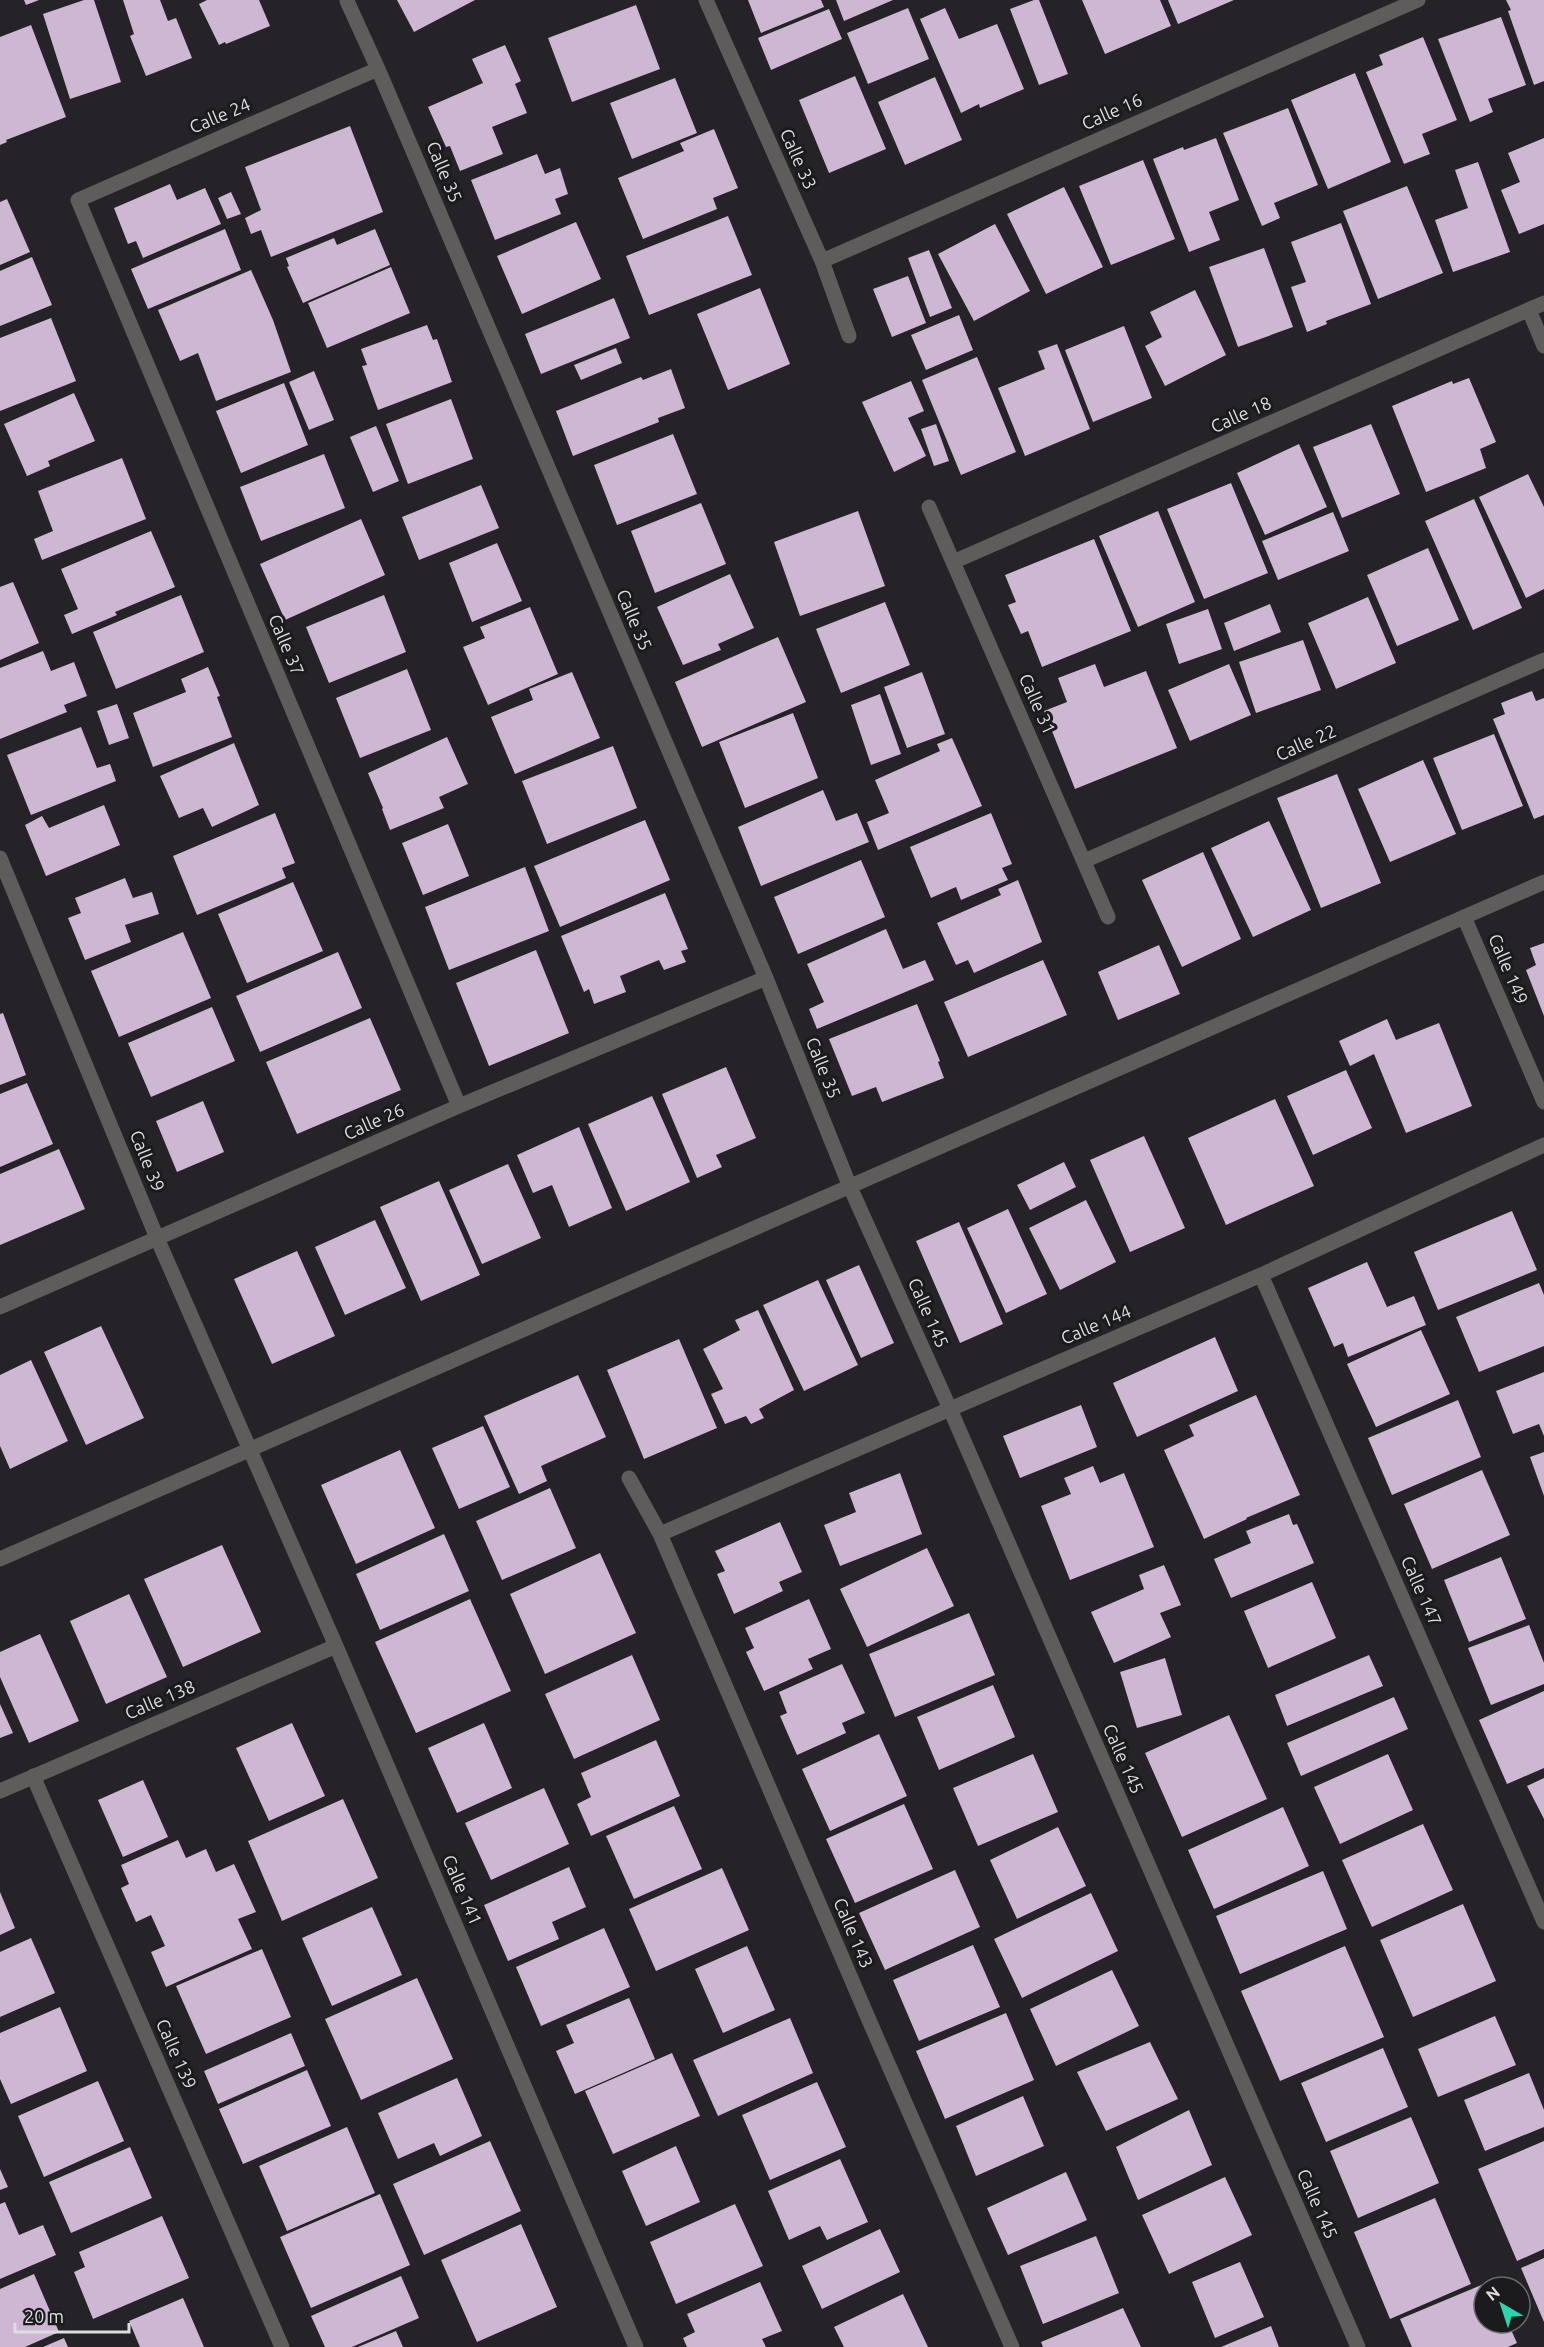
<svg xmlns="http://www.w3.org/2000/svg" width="1544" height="2347" font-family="Ubuntu,sans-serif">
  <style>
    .building { fill: #cdb7d3 }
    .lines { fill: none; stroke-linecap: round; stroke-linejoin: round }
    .minor { stroke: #5f5d5c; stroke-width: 15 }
    .tertiary { stroke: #5f5d5c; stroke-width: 15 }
    .labels { text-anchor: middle; stroke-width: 6; stroke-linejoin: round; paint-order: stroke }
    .street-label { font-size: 18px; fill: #dedde0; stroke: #1b1a1d }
  </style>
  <rect width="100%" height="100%" fill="#252327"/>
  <path class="building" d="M24 0H39L26 5Z
    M84 0H94L121 82 70 99 43 14Z
    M123 0H160L168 21 176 18 192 58 146 76 130 36 134 34Z
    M207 0H259L270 26 226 44 225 42 219 45 199 4Z
    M397 0H475L414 32Z
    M748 0H821L824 7 761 33Z
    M836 0H893L844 21Z
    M1034 0H1039L1068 74 1039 85 1010 9Z
    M1082 0H1160L1171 26 1105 54Z
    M1168 0H1234L1178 24Z
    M1506 0H1544V81L1534 85 1508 11 1511 10Z
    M636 5 660 69 572 102 548 38Z
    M908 8 929 59 868 84 847 33Z
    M945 8 959 39 997 24 1024 89 980 108 979 104 961 113 920 19Z
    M829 9 842 39 771 70 758 38Z
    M1501 17 1526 85 1488 99 1493 112 1470 122 1438 39Z
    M31 25 66 117 6 140 7 142 0 145V37Z
    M1423 37 1457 120 1422 134 1430 154 1404 164 1366 72 1383 65 1379 55Z
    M505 45 521 81 515 84 527 113 492 127 503 154 460 171 450 146 446 147 428 107 483 83 472 59Z
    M1355 73 1391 162 1328 189 1291 100Z
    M855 76 886 149 829 173 799 100Z
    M935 77 962 140 905 165 878 102Z
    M675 78 697 133 632 159 610 103Z
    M1288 108 1318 185 1274 203 1280 218 1262 226 1223 133Z
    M350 126 383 212 271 257 261 230 251 234 245 218 261 210 245 167Z
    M714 129 738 188 713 198 717 209 643 239 618 178 684 151 680 143Z
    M1216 138 1239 200 1209 212 1220 240 1189 252 1153 159 1183 147 1184 150Z
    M1544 138V224L1519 234 1501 190 1520 182 1508 153Z
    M537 154 545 174 560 168 568 194 555 199 561 214 495 240 471 180Z
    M1143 160 1175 239 1111 265 1079 186Z
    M1478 162 1510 252 1453 272 1435 220 1468 208 1455 170Z
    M170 184 177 200 205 188 221 224 143 258 136 241 128 244 114 208Z
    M1407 186 1443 273 1378 299 1343 211Z
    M1064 187 1103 267 1046 294 1007 214Z
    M231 192 241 214 227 219 218 198Z
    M7 199 30 252 0 265V202Z
    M728 216 752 275 649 315 626 256Z
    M576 222 601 279 522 314 497 256Z
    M1341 223 1371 304 1326 321 1327 324 1307 332 1291 287 1306 282 1291 242Z
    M995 224 1030 291 974 321 938 254Z
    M225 229 241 270 148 309 131 269Z
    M375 229 390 265 303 303 287 267 289 266 286 258 334 238 337 245Z
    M1264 248 1293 327 1238 347 1209 267Z
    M929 250 952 308 930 317 908 258Z
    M32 257 52 305 0 326V271Z
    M391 267 410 313 327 348 308 303Z
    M251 270 273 320 291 372 216 401 198 353 180 361 158 310Z
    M908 276 926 323 892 337 873 289Z
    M760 288 790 364 728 390 697 314Z
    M1195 290 1226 355 1165 386 1145 346 1162 337 1150 312Z
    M614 298 630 338 541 374 525 334Z
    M959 315 973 350 926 370 911 335Z
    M51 318 76 381 0 411V338Z
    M427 325 433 340 437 339 452 382 378 410 362 366 367 365 361 349Z
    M1124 326 1152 398 1093 422 1065 350Z
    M1057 344 1090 429 1025 456 998 388 1045 369 1038 351Z
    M616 348 622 363 581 380 574 365Z
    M977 357 1016 452 961 475 922 380Z
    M671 369 685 408 658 418 659 422 573 456 556 411 641 377 643 380Z
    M314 371 334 420 309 430 289 382Z
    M1469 378 1496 442 1480 449 1486 468 1426 492 1392 406 1452 381 1453 384Z
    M911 381 924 411 908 418 926 456 894 472 862 402Z
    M284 383 308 445 241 473 216 411Z
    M74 393 95 441 48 461 50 466 27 476 4 424Z
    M451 399 473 459 408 484 386 424Z
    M936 424 949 461 934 466 921 429Z
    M1371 424 1400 494 1342 518 1313 447Z
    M376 426 399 481 373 492 350 437Z
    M673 434 697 494 617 525 594 465Z
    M1299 444 1327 507 1265 535 1237 473Z
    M324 454 345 508 261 541 240 487Z
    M122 458 146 519 42 560 34 539 53 531 38 491Z
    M1528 474 1544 507V589L1526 598 1479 497Z
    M1231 483 1268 573 1204 599 1167 509Z
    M481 485 499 528 419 560 402 517Z
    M1474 499 1522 608 1473 630 1425 521Z
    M701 503 726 564 655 593 631 531Z
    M858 511 885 586 800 616 774 542Z
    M1158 511 1195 602 1138 627 1099 536Z
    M1333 512 1349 551 1278 580 1262 541Z
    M361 519 385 575 285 620 260 564Z
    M151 531 175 587 115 612 117 615 72 634 64 615 78 609 61 569Z
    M1094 539 1131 631 1042 667 1028 631 1021 634 1008 605 1016 602 1005 575Z
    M497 543 522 601 472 622 449 563Z
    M1428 548 1459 620 1397 646 1367 575Z
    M730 574 754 628 718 644 721 650 683 665 657 607Z
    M13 582 39 643 0 660V587Z
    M181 595 204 652 116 689 93 632Z
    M384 595 406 652 329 683 306 627Z
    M1368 597 1396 663 1336 689 1308 623Z
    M885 602 910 665 841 693 816 629Z
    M1270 604 1281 632 1234 651 1224 623Z
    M530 607 558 674 488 705 463 647 485 638 480 627Z
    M1208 609 1222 649 1179 664 1166 624Z
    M778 637 806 702 702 747 675 682Z
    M1303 640 1321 690 1256 713 1239 662Z
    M43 651 51 671 74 662 87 696 64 705 67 712 0 739V668Z
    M1095 664 1104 687 1146 671 1177 748 1075 789 1044 711 1067 702 1058 678Z
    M1229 664 1251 715 1190 741 1168 690Z
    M208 667 220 696 217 697 232 737 153 767 133 713 186 692 181 679Z
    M407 669 431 730 360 758 336 698Z
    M572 672 600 738 515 774 491 717 533 700 529 689Z
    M922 672 945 734 907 748 884 687Z
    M1532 691 1536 701 1544 698V815L1534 819 1493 719 1505 714 1501 703Z
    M880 694 901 754 871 765 851 705Z
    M117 704 129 738 109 745 97 711Z
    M793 713 818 778 745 808 719 742Z
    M81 727 97 768 110 764 116 781 31 815 7 755Z
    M1494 734 1523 806 1462 830 1433 758Z
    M447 737 468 784 439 797 444 808 390 830 382 809 383 808 368 773Z
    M952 738 982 806 878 850 867 822 889 813 875 780 940 751 937 744Z
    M234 743 259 805 212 827 203 808 179 818 160 776Z
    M613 746 637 808 547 844 522 781Z
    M1423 760 1456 834 1390 862 1358 789Z
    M1337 774 1381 883 1321 908 1277 798Z
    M823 790 836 821 857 813 869 842 761 886 738 827Z
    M104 805 120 845 46 876 25 825 42 816 49 828Z
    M275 813 295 863 282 868 286 878 197 915 173 856Z
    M991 813 1012 864 1002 868 1008 880 961 900 956 887 931 898 910 847Z
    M645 820 670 880 560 927 534 866Z
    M1269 821 1311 910 1253 937 1211 848Z
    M448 824 469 876 423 895 402 843Z
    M1203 852 1241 939 1182 967 1142 880Z
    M861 860 885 917 798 954 774 897Z
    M525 867 549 931 449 970 425 907Z
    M125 878 133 898 152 892 159 914 125 925 131 942 85 960 68 918 81 913 75 898Z
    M1018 880 1042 942 974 973 968 960 956 965 937 923 1001 895 998 889Z
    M293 882 323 951 247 983 218 914Z
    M665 893 688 949 681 951 686 962 664 970 659 960 620 976 626 992 594 1004 589 989 584 992 561 936Z
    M886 929 903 969 925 960 934 980 817 1029 809 1009 824 1002 807 964Z
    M183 932 211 998 119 1037 91 971Z
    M1544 943V1016L1526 970 1536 965 1530 948Z
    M1159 945 1180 994 1118 1020 1098 972Z
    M536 950 569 1033 489 1066 456 983Z
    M338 952 362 1008 260 1052 236 996Z
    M1043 960 1067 1015 968 1057 944 1002Z
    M917 1004 940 1061 938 1062 944 1078 882 1102 876 1087 852 1096 829 1039Z
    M212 1007 235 1061 151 1097 128 1043Z
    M3 1013 26 1075 0 1085V1014Z
    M370 1018 401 1090 297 1134 266 1062Z
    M1387 1019 1396 1040 1439 1023 1472 1106 1406 1133 1374 1054 1350 1066 1339 1041Z
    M726 1067 756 1138 716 1155 722 1167 697 1178 662 1094Z
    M1346 1070 1372 1128 1313 1155 1287 1096Z
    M27 1083 53 1144 0 1167V1094Z
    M652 1096 690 1182 626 1211 588 1124Z
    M1275 1099 1314 1186 1226 1225 1188 1138Z
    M203 1101 224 1152 177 1172 156 1121Z
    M579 1127 612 1208 569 1227 552 1185 533 1193 517 1155Z
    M1144 1136 1185 1228 1130 1252 1090 1160Z
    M59 1149 85 1209 0 1245V1174Z
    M1064 1162 1076 1187 1030 1210 1017 1185Z
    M508 1164 541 1238 482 1264 449 1190Z
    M439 1181 480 1275 421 1301 380 1207Z
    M1086 1200 1116 1262 1060 1290 1029 1228Z
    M1008 1209 1047 1294 1006 1313 967 1228Z
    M1512 1211 1537 1270 1438 1310 1414 1252Z
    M375 1220 406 1288 345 1315 315 1247Z
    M959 1222 1003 1324 960 1343 916 1241Z
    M297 1251 335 1336 272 1364 234 1279Z
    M1367 1262 1387 1307 1414 1296 1426 1325 1348 1357 1343 1343 1334 1347 1308 1288Z
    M859 1265 894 1343 861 1358 826 1280Z
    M818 1280 858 1365 804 1391 763 1305Z
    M1539 1283 1544 1295V1346L1479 1372 1456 1317Z
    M758 1310 794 1390 759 1409 764 1418 751 1424 746 1416 725 1424 711 1394 723 1389 703 1349 740 1330 735 1320Z
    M101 1326 144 1418 86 1445 44 1352Z
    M1421 1330 1450 1394 1376 1427 1347 1364Z
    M1215 1337 1238 1391 1137 1437 1113 1383Z
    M679 1339 717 1428 644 1459 607 1370Z
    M31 1360 68 1441 10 1469 0 1446V1375Z
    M1544 1372V1436L1539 1424 1513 1434 1496 1391Z
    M578 1375 606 1437 541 1466 547 1481 519 1494 484 1416Z
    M1256 1395 1300 1495 1246 1518 1247 1519 1204 1539 1164 1450 1194 1436 1189 1425Z
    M1458 1400 1481 1457 1392 1495 1368 1438Z
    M1081 1405 1097 1447 1020 1478 1003 1436Z
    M483 1426 510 1487 459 1509 432 1448Z
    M400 1450 435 1528 356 1564 321 1485Z
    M1544 1452V1496L1530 1457Z
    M1093 1466 1100 1483 1124 1473 1154 1547 1070 1580 1041 1506 1071 1494 1064 1478Z
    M1482 1470 1510 1535 1432 1569 1404 1504Z
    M900 1473 922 1534 840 1566 824 1525 856 1512 849 1493Z
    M550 1488 576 1548 502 1580 476 1521Z
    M1289 1514 1293 1525 1297 1524 1314 1563 1231 1598 1214 1559 1251 1543 1246 1531Z
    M780 1522 802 1572 779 1582 783 1591 734 1614 717 1574 725 1571 715 1551Z
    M444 1534 469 1591 380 1630 356 1574Z
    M222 1545 261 1632 183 1667 144 1579Z
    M927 1548 954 1606 867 1647 840 1589Z
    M600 1553 636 1633 545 1674 510 1594Z
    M1501 1557 1526 1619 1469 1642 1444 1580Z
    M1164 1565 1181 1605 1160 1613 1171 1637 1114 1663 1091 1612 1144 1589 1139 1575Z
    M1312 1582 1336 1638 1268 1668 1244 1611Z
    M129 1594 167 1677 106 1704 70 1621Z
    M470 1599 511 1691 416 1733 375 1642Z
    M809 1599 831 1649 808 1659 813 1669 764 1691 746 1652 754 1648 745 1628Z
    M969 1613 995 1675 895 1717 869 1654Z
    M1529 1625 1544 1663V1684L1491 1705 1468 1648Z
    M40 1634 79 1721 29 1743 0 1677V1652Z
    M632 1655 660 1720 574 1759 545 1694Z
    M1369 1655 1383 1686 1287 1726 1275 1695Z
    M1165 1658 1182 1715 1137 1728 1120 1672Z
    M842 1664 865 1713 842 1723 846 1733 797 1755 780 1716 787 1713 779 1692Z
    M993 1685 1015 1737 939 1770 917 1717Z
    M1544 1691V1768L1507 1784 1479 1720Z
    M1394 1697 1408 1729 1301 1776 1287 1743Z
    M0 1704 13 1733 0 1738Z
    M1229 1715 1267 1799 1182 1837 1145 1753Z
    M292 1723 325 1796 269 1821 236 1748Z
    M484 1723 512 1788 457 1813 428 1748Z
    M879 1734 907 1796 830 1831 802 1769Z
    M656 1740 680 1796 591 1836 577 1804 591 1797 581 1773Z
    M1033 1754 1058 1812 978 1846 953 1788Z
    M1388 1754 1413 1810 1340 1844 1314 1787Z
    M1544 1778V1819L1527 1786Z
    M143 1780 168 1837 123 1857 98 1800Z
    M544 1788 569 1844 491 1880 465 1823Z
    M343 1799 378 1878 282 1921 248 1841Z
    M904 1804 933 1869 855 1903 826 1839Z
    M674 1806 702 1869 634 1899 606 1836Z
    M1283 1807 1309 1866 1214 1909 1188 1850Z
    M1423 1824 1453 1890 1372 1927 1342 1860Z
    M1058 1827 1086 1886 1017 1919 990 1860Z
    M178 1840 186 1858 206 1849 216 1872 234 1864 256 1912 238 1919 252 1949 166 1987 151 1952 165 1946 151 1915 136 1922 121 1888 129 1884 121 1865Z
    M569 1867 586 1907 552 1922 559 1939 508 1961 484 1905Z
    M722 1868 749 1930 656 1971 629 1909Z
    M955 1870 980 1927 885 1970 859 1913Z
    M1323 1871 1347 1929 1240 1974 1216 1916Z
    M0 1892 15 1928 0 1935Z
    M1091 1893 1118 1951 1022 1998 994 1939Z
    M1463 1904 1496 1981 1413 2017 1380 1940Z
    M372 1907 402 1975 332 2006 302 1938Z
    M604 1928 630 1987 541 2026 516 1967Z
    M31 1938 55 1993 0 2017V1952Z
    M973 1945 1000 2007 919 2041 893 1980Z
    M747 1946 775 2010 723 2033 695 1969Z
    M1345 1946 1384 2037 1280 2081 1241 1991Z
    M262 1949 291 2017 206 2054 176 1986Z
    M1112 1970 1139 2026 1056 2066 1030 2009Z
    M417 1978 453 2059 361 2100 325 2019Z
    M629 1998 655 2059 575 2094 556 2051 574 2043 566 2025Z
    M60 2007 87 2071 11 2104 0 2079V2033Z
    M1006 2013 1034 2080 945 2119 916 2051Z
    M1495 2016 1516 2065 1438 2097 1418 2049Z
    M790 2018 813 2073 718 2116 693 2060Z
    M291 2033 305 2066 218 2104 204 2071Z
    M1150 2042 1178 2099 1106 2131 1077 2072Z
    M1383 2048 1408 2107 1326 2142 1301 2083Z
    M672 2053 700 2116 613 2154 585 2091Z
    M307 2070 331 2126 243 2164 219 2109Z
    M1529 2073 1544 2110V2127L1485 2151 1464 2100Z
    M457 2078 482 2136 440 2156 434 2143 398 2159 378 2113Z
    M98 2081 124 2141 44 2177 18 2116Z
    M817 2082 846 2147 770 2180 742 2115Z
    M1023 2096 1044 2146 976 2176 956 2126Z
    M1189 2110 1212 2165 1138 2200 1116 2147Z
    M1411 2117 1439 2183 1358 2218 1330 2151Z
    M347 2127 375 2193 287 2231 259 2166Z
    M490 2141 521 2211 424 2255 393 2184Z
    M1544 2141V2249L1517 2261 1478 2169Z
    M676 2146 700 2202 646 2226 622 2171Z
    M130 2147 152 2198 71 2233 49 2182Z
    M840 2159 868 2222 827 2240 820 2226 789 2240 768 2191Z
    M0 2169 8 2187 0 2190Z
    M1066 2172 1087 2220 1008 2255 987 2208Z
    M1225 2177 1252 2235 1169 2274 1142 2215Z
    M380 2194 410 2265 311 2308 280 2237Z
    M1435 2198 1471 2284 1390 2319 1354 2232Z
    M5 2202 19 2235 43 2225 56 2255 0 2279V2204Z
    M735 2204 763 2266 676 2304 650 2242Z
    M162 2216 189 2278 93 2319 74 2272 85 2267 79 2252Z
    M521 2224 557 2307 477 2342 441 2260Z
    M880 2229 900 2272 822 2309 802 2266Z
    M1096 2236 1119 2293 1043 2324 1020 2266Z
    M1544 2258V2322L1521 2268Z
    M1240 2262 1264 2317 1215 2338 1192 2282Z
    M34 2274 59 2332 25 2347H0V2289Z
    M401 2276 419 2318 352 2347H325L311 2316Z
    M1491 2281 1494 2287H1484V2323H1508L1517 2343 1508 2347H1412L1400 2319Z
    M760 2282 782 2331 762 2339 766 2347H687L683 2338 695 2332 687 2314Z
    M903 2294 928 2347H844L834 2327Z
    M183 2298 204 2347H140L129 2321Z
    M1123 2308 1141 2347H1043L1041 2342Z
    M1271 2326 1279 2347H1221Z
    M396 2331 403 2347H358Z
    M64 2338 68 2347H43Z"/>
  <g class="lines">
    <path class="minor" d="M706 0 822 261 849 336
      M347 1 378 69 766 978 850 1187 950 1409 1358 2347
      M378 69 78 200 459 1106
      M822 261 1418 0
      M1529 310 1544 346
      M929 507 1108 917
      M953 562 1544 303
      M0 858 157 1238 336 1646 636 2347
      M1084 861 1544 660
      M1464 917 1544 1102
      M1261 1275 1544 1922
      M0 1307 459 1106 766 978
      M629 1478 660 1534 872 2027 1012 2347
      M660 1534 1261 1275 1544 1145
      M33 1776 282 2347
      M0 1791 336 1646"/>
    <path class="tertiary" d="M0 1559 1544 882"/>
  </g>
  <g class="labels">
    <g class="street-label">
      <text transform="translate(1112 112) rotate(-24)" y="6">Calle 16</text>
      <text transform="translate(220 116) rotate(-23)" y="6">Calle 24</text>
      <text transform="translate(798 159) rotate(66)" y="6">Calle 33</text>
      <text transform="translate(444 172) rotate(67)" y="6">Calle 35</text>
      <text transform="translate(1241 415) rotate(-24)" y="6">Calle 18</text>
      <text transform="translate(634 620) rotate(67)" y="6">Calle 35</text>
      <text transform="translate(286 645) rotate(67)" y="6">Calle 37</text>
      <text transform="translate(1037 704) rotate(66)" y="6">Calle 31</text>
      <text transform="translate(1306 743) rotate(-24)" y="6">Calle 22</text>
      <text transform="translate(1508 969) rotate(67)" y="6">Calle 149</text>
      <text transform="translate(823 1068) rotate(68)" y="6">Calle 35</text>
      <text transform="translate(374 1122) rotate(-24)" y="6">Calle 26</text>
      <text transform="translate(147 1161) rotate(68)" y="6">Calle 39</text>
      <text transform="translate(928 1313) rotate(66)" y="6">Calle 145</text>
      <text transform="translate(1096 1325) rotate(-23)" y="6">Calle 144</text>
      <text transform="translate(1421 1591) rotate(66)" y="6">Calle 147</text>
      <text transform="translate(160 1700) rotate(-23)" y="6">Calle 138</text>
      <text transform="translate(1123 1759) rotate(66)" y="6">Calle 145</text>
      <text transform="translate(462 1890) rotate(67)" y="6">Calle 141</text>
      <text transform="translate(853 1933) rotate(67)" y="6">Calle 143</text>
      <text transform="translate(176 2054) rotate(66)" y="6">Calle 139</text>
      <text transform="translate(1317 2204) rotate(66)" y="6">Calle 145</text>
    </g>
  </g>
  <g transform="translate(1502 2305) rotate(321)"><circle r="28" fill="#1b1a1d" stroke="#69686b" stroke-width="1.5"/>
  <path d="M0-4.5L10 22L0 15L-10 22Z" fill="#29d5ad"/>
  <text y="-9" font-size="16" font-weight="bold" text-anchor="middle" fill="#dedde0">N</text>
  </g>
  <path d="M15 2323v9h114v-9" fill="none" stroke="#dedde0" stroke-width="3"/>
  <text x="24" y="2323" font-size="18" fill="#dedde0" stroke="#1b1a1d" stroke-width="4.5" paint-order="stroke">20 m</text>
</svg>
